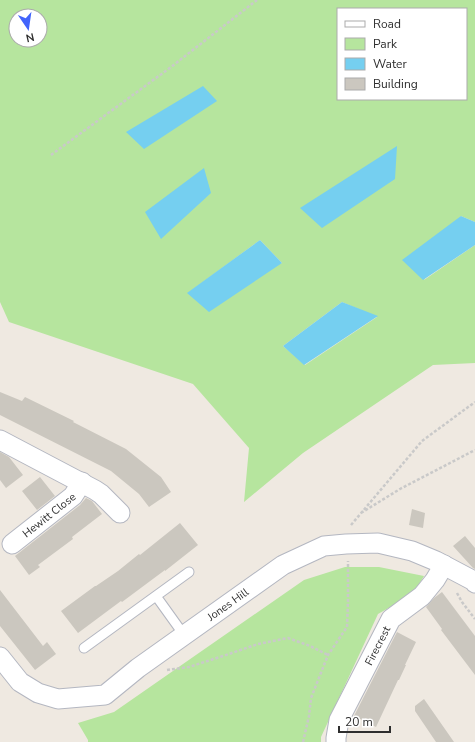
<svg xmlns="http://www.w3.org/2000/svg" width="475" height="742" font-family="'Nunito Sans',sans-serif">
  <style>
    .green { fill: #b6e59e; fill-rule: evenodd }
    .water { fill: #75cff0 }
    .building { fill: #cbc7bf }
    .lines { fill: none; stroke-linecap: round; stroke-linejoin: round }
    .service-casing { stroke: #b4b7c1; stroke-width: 11 }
    .minor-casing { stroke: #b4b7c1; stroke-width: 21 }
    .path { stroke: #c9c9c9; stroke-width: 2.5; stroke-dasharray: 3 2; stroke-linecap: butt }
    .service { stroke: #fff; stroke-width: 9 }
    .minor { stroke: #fff; stroke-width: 19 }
    .labels { text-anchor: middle; stroke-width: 3; stroke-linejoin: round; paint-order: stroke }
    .street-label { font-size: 11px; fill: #2e2e2e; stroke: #fff }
  </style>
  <rect width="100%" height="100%" fill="#efe9e1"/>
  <path class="green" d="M0 0H475V222L461 216 424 280 475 245V363L433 365 303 453 244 502 249 448 193 384 9 322 0 302ZM338 9H466V99H338ZM16 16H40V40H16ZM260 240 282 263 188 293ZM342 302 377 317 305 365 283 346Z
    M345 567H379L424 576 413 594 378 614 321 737V742H88V740L78 723 114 712 304 580Z"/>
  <path class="water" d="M203 86 217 101 144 149 126 132Z
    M397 146 395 179 322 228 300 208Z
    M204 168 211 193 161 239 145 212Z
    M461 216 475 222V245L423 280 402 260Z
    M260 240 282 263 209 312 187 293Z
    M342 302 378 316 304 365 283 346Z"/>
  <path class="building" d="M0 392 22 401 25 397 74 421 73 422 126 449 161 477 171 492 149 507 139 494 111 471 0 415Z
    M0 452 9 457 23 475 6 488 0 480Z
    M40 477 55 496 37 510 22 491Z
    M86 498 92 501 102 514 72 537 73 539 38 565 40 567 29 575 15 556 80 505Z
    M412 509 425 513 423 528 409 525Z
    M180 523 198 545 165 571V570L122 602 121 601 78 633 61 611 95 586H96L118 571 139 554 140 555Z
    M465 536 475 548V569L473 568 453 546Z
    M0 590 43 646 47 642 56 654 35 670 0 626Z
    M442 592 475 636V675L441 630 442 629 426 607 434 598Z
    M397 632 416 642 405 665H406L399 680H398L376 727 354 716Z
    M424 699 454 742H436L415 711V706Z"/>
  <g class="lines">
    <g class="service-casing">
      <path id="service" d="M156 596 184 635
        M84 648 189 572"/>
    </g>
    <g class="minor-casing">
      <g id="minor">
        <path d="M0 440 95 490 101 494 120 513"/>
        <path id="s1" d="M12 544 73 496 82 482"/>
        <path id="s2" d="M0 657 20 682 38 693 58 699 105 695 138 668 283 565 324 546 346 544 378 543 412 551 436 561 474 581 475 583"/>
        <path id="s3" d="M336 742V738L339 720 391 619 422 596 435 580 444 565"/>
      </g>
    </g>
    <path class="path" d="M51 155 171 67 257 0
      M361 513 400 489 475 450
      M351 525 422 441 475 402
      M457 593 462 602 475 619
      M167 670 189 667 223 656 258 644 288 638 310 646 328 655
      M303 742 309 716 311 698 328 655 347 627 348 601V561"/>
    <use href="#service" class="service"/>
    <use href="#minor" class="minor"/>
  </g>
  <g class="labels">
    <g class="street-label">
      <text dy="4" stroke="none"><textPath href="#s1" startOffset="47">Hewitt Close</textPath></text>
      <text dy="4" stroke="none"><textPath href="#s2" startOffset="274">Jones Hill</textPath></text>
      <text dy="4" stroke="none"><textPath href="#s3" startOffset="106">Firecrest</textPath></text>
    </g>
  </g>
  <rect x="337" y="8" width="130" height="92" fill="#ffffff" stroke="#ababab"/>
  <rect x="345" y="21" width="20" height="6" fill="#ffffff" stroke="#ababab"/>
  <text x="373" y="28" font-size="12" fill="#2e2e2e">Road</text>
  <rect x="345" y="38" width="20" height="12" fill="#b6e59e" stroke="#ababab"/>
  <text x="373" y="48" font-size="12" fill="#2e2e2e">Park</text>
  <rect x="345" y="58" width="20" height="12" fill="#75cff0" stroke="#ababab"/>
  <text x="373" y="68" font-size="12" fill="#2e2e2e">Water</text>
  <rect x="345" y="78" width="20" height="12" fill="#cbc7bf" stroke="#ababab"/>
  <text x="373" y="88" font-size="12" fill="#2e2e2e">Building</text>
  <g transform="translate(28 28) rotate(167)"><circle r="19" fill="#ffffff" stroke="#ababab"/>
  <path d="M0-3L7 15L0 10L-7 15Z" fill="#4264fb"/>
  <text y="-6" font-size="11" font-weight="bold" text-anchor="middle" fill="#2e2e2e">N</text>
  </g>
  <path d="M339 726v6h51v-6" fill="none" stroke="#2e2e2e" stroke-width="2"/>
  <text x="345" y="726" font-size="12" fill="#2e2e2e" stroke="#ffffff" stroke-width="3" paint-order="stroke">20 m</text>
</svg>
